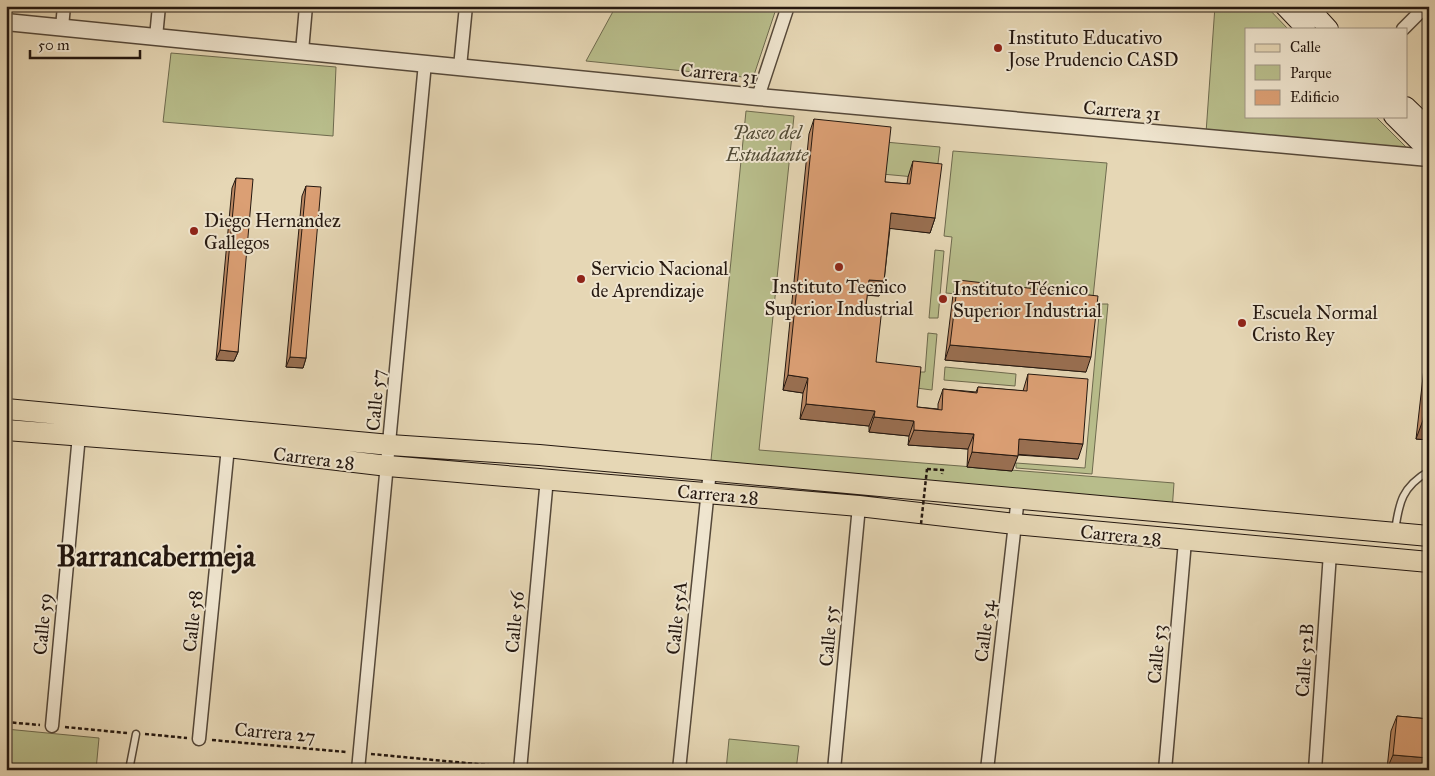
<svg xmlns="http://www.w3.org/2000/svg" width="1435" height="776" font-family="'IM FELL Great Primer',serif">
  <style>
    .green { fill: #b8bd8b; stroke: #6e6a4e }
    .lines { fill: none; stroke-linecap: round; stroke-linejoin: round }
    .service-casing { stroke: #554839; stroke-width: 9 }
    .minor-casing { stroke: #554839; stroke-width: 15 }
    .tertiary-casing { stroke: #554839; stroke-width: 19 }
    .secondary-casing { stroke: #251810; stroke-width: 20 }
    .primary-casing { stroke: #251810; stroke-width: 22 }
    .path { stroke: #251810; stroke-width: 2.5; stroke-dasharray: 4 2.5; stroke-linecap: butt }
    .service { stroke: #efe5cf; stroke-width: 6 }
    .minor { stroke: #efe5cf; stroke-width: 12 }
    .tertiary { stroke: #efe5cf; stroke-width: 16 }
    .secondary { stroke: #efe5cf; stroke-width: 18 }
    .primary { stroke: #e6d7b5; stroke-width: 20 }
    .path-bridge { stroke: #251810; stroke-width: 2.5; stroke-dasharray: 4 2.5; stroke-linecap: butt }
    .wall { fill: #bc8964; stroke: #251810 }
    .shaded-wall { fill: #996f51; stroke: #251810 }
    .building { fill: #db9f74; stroke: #251810 }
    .poi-dot { fill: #8f2418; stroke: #efe5cf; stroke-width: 2 }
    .labels { text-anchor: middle; stroke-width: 4; stroke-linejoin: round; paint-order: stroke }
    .poi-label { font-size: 19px; fill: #251810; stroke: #efe5cf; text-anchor: start }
    .street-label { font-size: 19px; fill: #251810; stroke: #efe5cf }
    .park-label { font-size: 19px; font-style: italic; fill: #514a35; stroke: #efe5cf }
    .town-label { font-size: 29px; font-weight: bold; fill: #251810; stroke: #efe5cf }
  </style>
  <rect width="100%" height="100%" fill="#e6d7b5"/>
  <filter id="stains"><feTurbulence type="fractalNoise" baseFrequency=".004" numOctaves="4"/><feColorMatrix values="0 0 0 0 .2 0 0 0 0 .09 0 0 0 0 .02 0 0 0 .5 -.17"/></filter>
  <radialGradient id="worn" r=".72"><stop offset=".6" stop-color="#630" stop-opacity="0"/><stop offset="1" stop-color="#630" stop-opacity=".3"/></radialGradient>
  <path class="green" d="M616 6H777L753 78 586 61Z
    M1215 6H1266L1288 29H1246V116H1375L1413 154 1206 133Z
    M171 53 336 67 333 136 163 122Z
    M746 111 794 116 759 450 1174 483 1172 511 710 470Z
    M885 142 940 147 936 179 882 174Z
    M953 151 1107 163 1092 307 946 293 952 237 944 236Z
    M935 250 944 251 938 318H929Z
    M1100 304H1108L1092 474 1016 468V463L1085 468Z
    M928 333 937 334 932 390 916 388 918 372H925Z
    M945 367 1016 374 1015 386 944 380Z
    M6 729 99 738 96 770H6Z
    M729 739 799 746 796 770H726Z"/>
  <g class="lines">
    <g class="service-casing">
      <path id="service" d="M1395 531C1399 502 1402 487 1429 471
        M129 770 136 734"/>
    </g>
    <g class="minor-casing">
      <path id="minor" d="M62 27 64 6
        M1403 29 1426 6
        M156 37 159 6
        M302 51 306 6
        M460 67 466 6
        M758 97 788 6
        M52 726 79 435
        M199 739 228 447
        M358 770 425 63
        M520 770 547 478
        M679 770 710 470
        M834 770 859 506
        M987 770 1018 497
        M1165 770 1185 541
        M1315 770 1330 553"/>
    </g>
    <g class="tertiary-casing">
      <path id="tertiary" d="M6 22 758 97 1429 158"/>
    </g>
    <g class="secondary-casing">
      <path id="secondary" d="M1284 6 1306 29
        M1308 6 1329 29
        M1406 106 1429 128
        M1393 116 1429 152"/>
    </g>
    <g class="primary-casing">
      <path id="primary" d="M6 409 390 445 539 455 1429 536
        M6 430 228 447 388 466 859 506 1015 524 1429 562"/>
    </g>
    <path class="path" d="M927 469 943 470 942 474
      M6 722 40 725
      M65 727 127 733
      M145 734 187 738
      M212 740 346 752
      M371 754 508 767
      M533 769 542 770"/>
    <use href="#service" class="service"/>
    <use href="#minor" class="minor"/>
    <use href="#tertiary" class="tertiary"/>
    <use href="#secondary" class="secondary"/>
    <use href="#primary" class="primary"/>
    <path class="path-bridge" d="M921 524 927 469"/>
  </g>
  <path class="wall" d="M814 119 885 182 907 184 908 177 913 161 935 218 930 233 890 228 884 281 879 296 867 295 866 306 876 362 917 407 938 409V404L943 389 976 392 978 387 1023 391 1028 374 1078 459 1018 455 1012 471 967 467 968 449 908 445 909 436 869 432V426L800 419 803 393 783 390 809 134Z
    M236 178 238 352 234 361 216 360 232 188Z
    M306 186V358L303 368 286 367 302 196Z
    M958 280 1086 372 945 360 953 295Z
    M1429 356V440L1416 439 1424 368Z
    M1397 716 1429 719 1387 769 1391 731Z"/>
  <path class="shaded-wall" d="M891 213 935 218 930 233 886 228Z
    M869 280 884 281 879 296 863 295Z
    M950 345 1091 357 1086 372 945 360Z
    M220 350 238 352 234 361 216 360Z
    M290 357 306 358 303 368 286 367Z
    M788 375 808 378 803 393 783 390Z
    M806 404 875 411 869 426 800 419Z
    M874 417 914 421 909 436 869 432Z
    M1423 420 1429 421V440L1416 439Z
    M914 430 974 434 968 449 908 445Z
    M1019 439 1083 444 1078 459 1014 454Z
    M972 452 1018 456 1012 471 967 467Z
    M1393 755 1429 758V770L1387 769Z"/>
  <path class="building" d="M814 119 891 127 885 182 910 184 913 161 942 164 935 218 891 213 884 281 869 280 866 306 882 308 876 362 921 367 917 407 942 410 943 389 977 393 978 387 1027 391 1028 374 1088 379 1083 444 1019 439 1018 456 972 452 974 434 914 430V421L874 417 875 411 806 404 808 378 788 375Z
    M236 178 253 179 238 352 220 350Z
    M306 186 321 187 306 358 290 357Z
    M958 280 1098 296 1091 357 950 345Z
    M1429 372V421L1423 420Z
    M1397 716 1429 719V758L1393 755Z"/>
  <g class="poi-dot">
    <circle cx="998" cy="48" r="5"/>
    <circle cx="194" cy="231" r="5"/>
    <circle cx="839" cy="267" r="5"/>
    <circle cx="581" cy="279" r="5"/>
    <circle cx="943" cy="299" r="5"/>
    <circle cx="1242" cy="323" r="5"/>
  </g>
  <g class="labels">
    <g class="poi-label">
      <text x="1008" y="44">Instituto Educativo<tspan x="1008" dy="22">Jose Prudencio CASD</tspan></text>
      <text x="204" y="227">Diego Hernandez<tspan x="204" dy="22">Gallegos</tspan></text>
      <text x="591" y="275">Servicio Nacional<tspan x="591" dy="22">de Aprendizaje</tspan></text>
      <text x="839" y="293" text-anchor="middle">Instituto Tecnico<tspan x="839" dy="22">Superior Industrial</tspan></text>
      <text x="953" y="295">Instituto Técnico<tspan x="953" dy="22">Superior Industrial</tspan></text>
      <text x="1252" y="319">Escuela Normal<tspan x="1252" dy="22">Cristo Rey</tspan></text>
    </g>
    <g class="street-label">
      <text transform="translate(719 73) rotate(6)" y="7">Carrera 31</text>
      <text transform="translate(1122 110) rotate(5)" y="7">Carrera 31</text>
      <text transform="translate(375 400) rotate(-85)" y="7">Calle 57</text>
      <text transform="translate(314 458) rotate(7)" y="7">Carrera 28</text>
      <text transform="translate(718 494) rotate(5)" y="7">Carrera 28</text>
      <text transform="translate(1121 535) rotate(6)" y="7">Carrera 28</text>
      <text transform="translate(676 618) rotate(-84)" y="7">Calle 55A</text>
      <text transform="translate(192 621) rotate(-84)" y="7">Calle 58</text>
      <text transform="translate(514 622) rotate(-85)" y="7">Calle 56</text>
      <text transform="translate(42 624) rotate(-85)" y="7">Calle 59</text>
      <text transform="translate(984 631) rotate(-83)" y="7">Calle 54</text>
      <text transform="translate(828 636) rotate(-85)" y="7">Calle 55</text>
      <text transform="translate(1156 654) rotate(-85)" y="7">Calle 53</text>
      <text transform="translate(1304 660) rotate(-86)" y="7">Calle 52B</text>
      <text transform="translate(275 732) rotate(5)" y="7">Carrera 27</text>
    </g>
    <g class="park-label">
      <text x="767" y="139">Paseo del<tspan x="767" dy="22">Estudiante</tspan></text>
    </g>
    <g class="town-label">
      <text x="156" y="566">Barrancabermeja</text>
    </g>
  </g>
  <rect width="1435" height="776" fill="none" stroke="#e6d7b5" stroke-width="25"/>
  <rect x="8" y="8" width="1420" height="761" fill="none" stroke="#251810" stroke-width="2.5"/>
  <rect x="12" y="12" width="1410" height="751" fill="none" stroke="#251810"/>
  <rect x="1245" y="28" width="162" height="90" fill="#efe5cf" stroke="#9e9383"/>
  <rect x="1255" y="44" width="25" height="8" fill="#e6d7b5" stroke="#9e9383"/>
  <text x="1290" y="52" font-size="15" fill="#251810">Calle</text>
  <rect x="1255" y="65" width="25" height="15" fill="#b8bd8b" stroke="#9e9383"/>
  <text x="1290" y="78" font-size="15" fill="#251810">Parque</text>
  <rect x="1255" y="90" width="25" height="15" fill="#db9f74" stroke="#9e9383"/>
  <text x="1290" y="102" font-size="15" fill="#251810">Edificio</text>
  <path d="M30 50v8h110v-8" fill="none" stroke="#251810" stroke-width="2.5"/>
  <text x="38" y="50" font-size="15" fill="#251810" stroke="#efe5cf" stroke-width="4" paint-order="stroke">50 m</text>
  <rect width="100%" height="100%" filter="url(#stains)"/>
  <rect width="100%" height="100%" fill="url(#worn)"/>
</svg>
